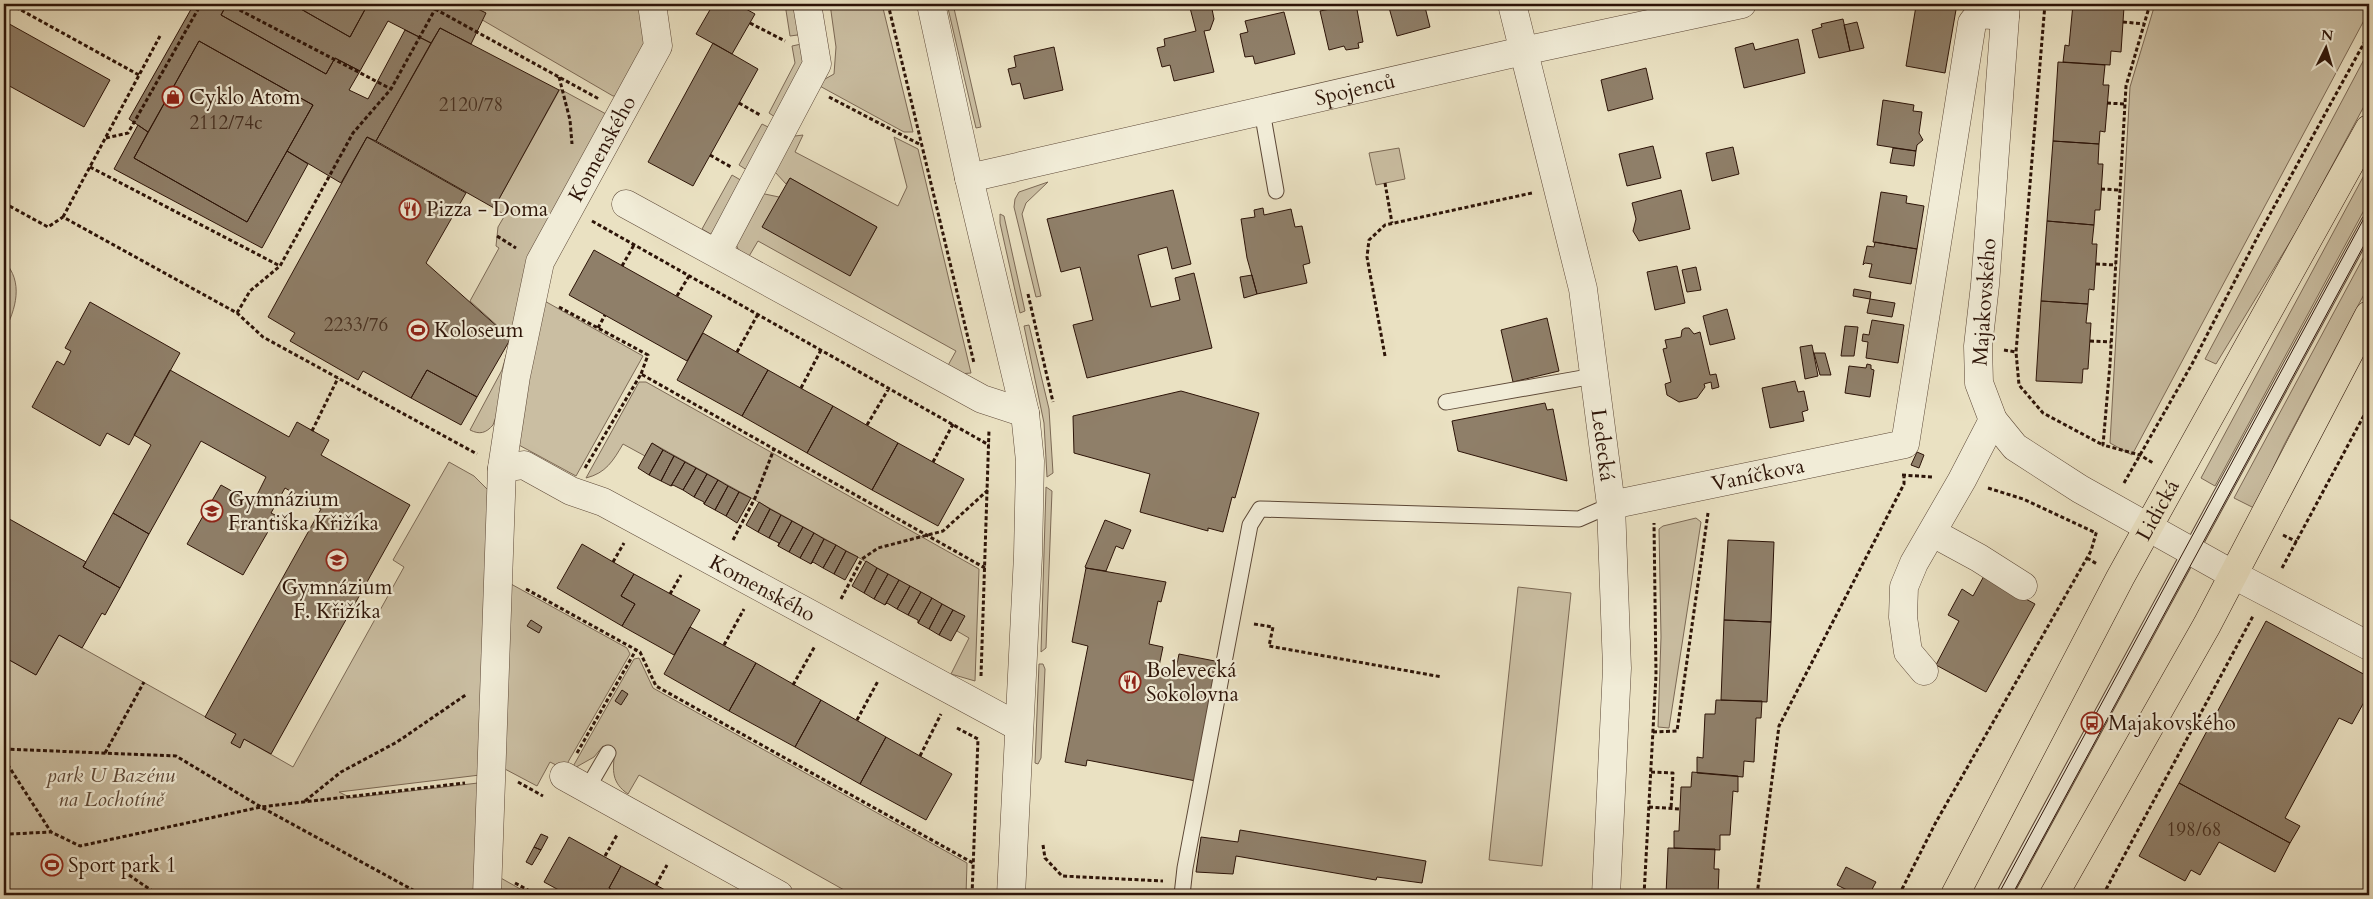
<svg xmlns="http://www.w3.org/2000/svg" width="2373" height="899" font-family="Cardo,serif">
  <style>
    .green { fill: #cabea2; stroke: #7c6955 }
    .building { fill: #8f7f69; stroke: #2d1408 }
    .lines { fill: none; stroke-linecap: round; stroke-linejoin: round }
    .lane-casing { stroke: #5c4736; stroke-width: 17 }
    .street-casing { stroke: #5c4736; stroke-width: 29 }
    .primary-casing { stroke: #2d1408; stroke-width: 29 }
    .path { stroke: #2d1408; stroke-width: 3; stroke-dasharray: 4 2.5; stroke-linecap: butt }
    .lane { stroke: #f1ecd7; stroke-width: 15 }
    .street { stroke: #f1ecd7; stroke-width: 28 }
    .primary { stroke: #eae1c2; stroke-width: 28 }
    .tram { stroke: #2d1408; stroke-width: 1 }
    .labels { text-anchor: middle; stroke-width: 4.5; stroke-linejoin: round; paint-order: stroke }
    .number-label { font-size: 19px; fill: #462f20 }
    .street-label { font-size: 21px; fill: #2d1408; stroke: #f1ecd7 }
    .poi-label { font-size: 21px; fill: #2d1408; stroke: #f1ecd7; text-anchor: start }
    .park-label { font-size: 21px; font-style: italic; fill: #5c4736; stroke: #f1ecd7 }
  </style>
  <rect width="100%" height="100%" fill="#eae1c2"/>
  <filter id="stains"><feTurbulence type="fractalNoise" baseFrequency=".004" numOctaves="4"/><feColorMatrix values="0 0 0 0 .2 0 0 0 0 .09 0 0 0 0 .02 0 0 0 .5 -.17"/></filter>
  <radialGradient id="worn" r=".72"><stop offset=".6" stop-color="#630" stop-opacity="0"/><stop offset="1" stop-color="#630" stop-opacity=".3"/></radialGradient>
  <path class="green" d="M460 4H643L647 42 621 96H613L479 18Z
    M785 4H800L805 34 790 36Z
    M830 4H882L913 132H904L816 84 834 74 836 47Z
    M947 4H953L981 127 976 128Z
    M2155 4H2369V11L2132 455 2110 443 2130 87Z
    M806 43 807 61 778 119 769 113 795 63 792 46Z
    M2369 50V97L2299 227 2216 364 2205 359Z
    M560 89 606 114 493 425C486 433 480 435 470 430L502 370 511 338 470 301 499 248 496 246 498 227 505 215 494 208Z
    M762 124 774 130 750 172 739 165Z
    M803 135 795 152 898 206 907 187 894 137 918 149 971 373 959 374 946 369 956 351 758 241 748 258 738 249 734 239 760 193 779 197 850 276 877 227 790 178 786 184 775 172 784 142 795 136Z
    M1399 148 1405 179 1376 185 1369 153Z
    M2369 166V201L2215 486 2201 478Z
    M732 175 744 182 714 236 702 229Z
    M1048 182 1026 203 1022 214 1041 296 1036 297 1014 207 1015 199 1019 192Z
    M1000 214 1004 216 1025 311 1020 313 1000 223Z
    M2369 247V285L2284 445 2254 508 2234 498Z
    M4 261C24 282 16 309 4 332Z
    M541 299 643 356 576 476 517 444Z
    M1029 325 1049 409 1053 473 1047 477 1044 423 1024 326Z
    M639 382H646L979 569 975 681 951 674 969 638 957 631 964 616 652 443 645 456 623 444C613 461 606 473 586 478Z
    M449 462 474 476 488 490 480 775 339 792 351 798 478 783 487 895H4V657L36 675 59 635 236 734 231 743 240 747 244 739 293 767 404 567 393 560Z
    M1046 487 1052 491 1046 648 1041 652Z
    M1696 518 1701 522 1669 728 1658 727 1661 637 1659 529 1663 526Z
    M511 584 627 648 630 654 564 769 550 762 537 786 503 768Z
    M1518 587 1571 593 1542 866 1489 860Z
    M639 658 653 688 967 863 966 895H853L639 775 628 794C612 783 612 771 615 752L603 746 594 757 571 770 634 659Z
    M1039 664H1043L1045 669 1041 758 1038 764 1035 763Z
    M499 877 531 895H498Z"/>
  <path class="building" d="M194 4H227L221 15 326 74 335 58 360 71 349 90 368 99 405 30 431 43 376 141 367 137 341 183 287 151 313 105 199 41 148 132 129 119Z
    M227 4H292L350 37 368 4H468L486 13 471 44 440 28 431 43 388 21 360 71 335 58 326 74 221 15Z
    M292 4H368L350 37Z
    M703 4H737L755 14 732 54 696 34 711 8Z
    M1189 4H1211L1214 19 1210 30 1204 31 1214 72 1174 81 1170 65 1162 67 1157 48 1165 46 1164 39 1196 31Z
    M1335 4H1355L1336 8Z
    M1356 4 1363 42 1358 43 1359 48 1346 50 1344 46 1329 50 1320 11Z
    M1388 4H1431L1432 6 1425 7 1430 27 1397 36Z
    M1924 4H1957L1945 73 1906 66 1916 6Z
    M2073 4H2129V8L2124 7 2121 52 2111 51 2110 65 2063 62 2065 45 2069 46Z
    M1284 12 1295 54 1255 64 1253 56 1245 57 1240 34 1248 32 1245 21Z
    M1843 19 1850 51 1819 58 1812 30 1822 27 1821 24Z
    M4 21 110 80 84 127 4 83Z
    M1857 22 1864 48 1850 51 1844 25Z
    M440 28 559 90 494 208 376 141Z
    M1798 39 1805 73 1744 88 1735 48 1753 43 1755 50Z
    M199 41 313 105 247 222 134 158Z
    M713 43 758 69 693 186 648 162Z
    M1054 47 1063 90 1024 99 1020 83 1012 85 1008 69 1016 67 1014 56Z
    M2058 62 2105 65 2103 85H2109L2105 132 2100 131 2099 144 2053 141Z
    M1646 68 1653 99 1608 111 1601 80Z
    M1883 100 1914 105 1913 111 1922 112 1919 133 1923 140 1917 145 1916 151 1877 145Z
    M138 125 148 132 134 158 247 222 287 151 308 164 262 248 114 169Z
    M367 137 466 193 426 263 500 329 499 331 511 338 477 397 427 370 411 398 363 371 358 380 290 341 295 333 268 317Z
    M2053 141 2099 144 2098 164H2103L2100 210H2095L2094 225 2047 221Z
    M1653 146 1661 178 1627 186 1619 154Z
    M1733 147 1739 174 1712 181 1706 153Z
    M1893 148 1916 151 1914 166 1890 163Z
    M790 178 877 227 850 276 762 227Z
    M1173 190 1191 264 1172 269 1167 247 1138 255 1151 307 1180 300 1175 278 1194 273 1212 348 1087 378 1073 325 1093 320 1080 267 1061 272 1047 219Z
    M1681 190 1690 229 1639 241 1633 231 1636 219 1632 203Z
    M1881 192 1907 196 1906 203 1924 206 1917 249 1873 242Z
    M1263 208 1264 215 1291 209 1295 227 1302 226 1310 263 1303 265 1307 283 1257 294 1247 258 1241 219 1255 217 1254 210Z
    M2047 221 2094 225 2092 244H2097L2094 290 2089 289 2088 304 2041 301Z
    M1875 242 1917 249 1911 284 1869 277 1872 264 1865 263 1863 265 1867 246 1874 247Z
    M594 250 712 316 687 361 569 295Z
    M1677 266 1685 303 1655 310 1647 272Z
    M1696 267 1701 290 1687 292 1682 270Z
    M1252 275 1257 294 1244 298 1240 277Z
    M1854 289 1871 292 1870 299 1853 296Z
    M1870 299 1895 303 1892 317 1867 313Z
    M2041 301 2088 304 2086 323H2091L2088 369H2083L2082 383 2036 381Z
    M90 302 180 353 129 445 107 433 100 446 32 407 57 361 64 365 71 351 65 348Z
    M1727 309 1735 339 1710 345 1703 316Z
    M1547 318 1559 371 1513 382 1501 330Z
    M1872 320 1904 325 1898 363 1866 358 1868 342 1862 341 1863 334 1869 335Z
    M1845 326 1858 327 1854 356H1841Z
    M1685 328H1689L1694 334 1700 332 1710 375 1716 374 1719 387 1712 389 1711 382 1704 384 1705 387 1697 398 1679 402 1667 395 1665 384 1671 382 1663 349 1667 348 1665 340 1681 337 1682 330Z
    M703 333 768 370 742 416 677 380Z
    M1812 345 1818 376 1805 379 1800 347Z
    M1814 353H1825L1831 375H1820Z
    M1867 364 1871 365V369L1874 370 1870 397 1845 393 1849 366 1866 368Z
    M170 370 289 437 297 422 329 440 321 455 410 505 271 754 244 739 240 748 231 743 236 734 205 717 321 509 285 488 271 513 277 516 243 575 187 544 221 485 253 503 266 477 201 441 149 534 113 513 151 445 134 435Z
    M427 370 477 397 461 425 411 398Z
    M768 370 833 406 807 453 742 416Z
    M1795 381 1798 392 1804 391 1808 410 1802 412 1804 421 1770 428 1762 388Z
    M1181 391 1259 413 1235 498 1232 497 1223 532 1208 528V531L1140 512 1150 474 1074 453 1073 416Z
    M1545 403 1547 410 1553 409 1567 481 1458 451 1452 421Z
    M833 406 898 443 872 490 807 453Z
    M652 443 663 450 649 475 638 468Z
    M898 443 964 479 938 526 872 490Z
    M663 450 674 456 661 481 649 475Z
    M1917 452 1924 455 1919 468 1911 465Z
    M674 456 685 462 671 486 661 481Z
    M685 462 696 468 683 490 673 485 671 486Z
    M696 468 707 474 694 497 683 490Z
    M707 474 718 480 704 504V502L694 497Z
    M718 480 728 486 715 510 704 504Z
    M728 486 739 492 726 516 715 510Z
    M739 492 751 498 737 523 726 516Z
    M759 502 770 509 758 532 746 525Z
    M770 509 781 515 769 538 758 532Z
    M113 513 149 534 120 588 83 567Z
    M781 515 792 521 778 546 779 543 769 538Z
    M4 516 86 562 83 567 120 588 105 615 102 613 82 648 59 635 36 675 4 657Z
    M1105 520 1131 530 1123 549 1116 546 1106 571 1086 568 1085 567Z
    M792 521 803 527 789 552 778 546Z
    M803 527 814 533 800 558 789 552Z
    M814 533 824 539 811 564 800 558Z
    M824 539 836 545 823 568 813 562 811 564Z
    M1728 540 1774 542 1771 622 1724 620Z
    M582 544 634 574 621 596 635 604 622 626 557 588Z
    M836 545 846 551 834 574 823 568Z
    M846 551 858 557 845 580 834 574Z
    M866 561 877 568 864 593 852 586Z
    M877 568 888 574 874 599 864 593Z
    M1086 568 1166 582 1161 602 1158 601 1149 644 1163 647 1158 671 1175 674 1179 654 1220 662 1196 781 1087 760 1086 766 1065 762 1088 646 1072 642Z
    M634 574 700 610 674 655 622 626 635 604 621 596Z
    M888 574 899 580 885 605 874 599Z
    M1984 576 2035 604 1986 692 1936 665 1959 621 1948 615 1962 589 1973 596Z
    M899 580 910 586 897 609 887 603 885 605Z
    M910 586 921 592 908 615 897 609Z
    M921 592 932 598 918 623V620L908 615Z
    M932 598 942 604 929 629 918 623Z
    M942 604 953 610 939 635 929 629Z
    M953 610 965 616 951 641 939 635Z
    M531 620 542 627 539 633 527 626Z
    M1724 620 1771 622 1767 702 1721 700Z
    M2266 621 2369 677V693L2352 724 2339 718 2285 818 2300 826 2290 843 2179 783Z
    M690 627 756 663 729 711 664 674Z
    M756 663 821 700 795 747 729 711Z
    M622 690 628 694 621 705 615 701Z
    M821 700 886 737 860 784 795 747Z
    M1716 700 1762 701 1761 718H1756L1754 762 1744 761 1743 777 1697 773V757L1703 758 1705 714H1715Z
    M886 737 952 774 926 820 860 784Z
    M1692 772 1738 776V792L1733 791 1730 835H1720V850L1674 848V831H1679L1681 787H1691Z
    M2179 783 2290 843 2275 872 2219 842 2200 875 2191 870 2185 881 2139 856Z
    M1240 830 1426 861 1422 883 1377 877 1376 880 1236 856 1233 874 1196 872 1201 837 1238 842Z
    M541 834 548 837 541 850 534 847Z
    M569 837 621 866 609 888 621 895H568L544 882Z
    M534 847 541 850 532 865 526 862Z
    M1668 848 1715 849 1714 869H1719L1718 895H1666Z
    M621 866 656 885 674 895H621L609 888Z
    M1846 867 1876 882 1869 895H1857L1837 885Z"/>
  <g class="lines">
    <g class="lane-casing">
      <path id="lane" d="M1262 111 1276 191
        M1446 402 1594 376
        M587 789 608 753
        M1182 895 1185 868 1250 525 1260 509 1579 519 1611 505
        M2004 895 2369 222"/>
    </g>
    <g class="street-casing">
      <g id="street">
        <path d="M931 4 969 178 1025 413 1030 461 1028 555 1011 895"/>
        <path id="s1" d="M1512 4 1583 289 1611 505 1617 668 1606 895"/>
        <path d="M2006 4 1985 285 1978 346 1979 383 1993 420 2015 447 2080 489 2232 574 2369 646"/>
        <path id="s2" d="M969 178 1523 51 1742 4"/>
        <path d="M626 204 982 399 1025 413"/>
        <path d="M717 253 817 64 807 4"/>
        <path id="s3" d="M502 468 524 465 571 491 603 502 1019 727"/>
        <path id="s4" d="M1611 505 1905 444 1972 23 1979 14 2005 16"/>
        <path d="M1933 533 1979 558 2023 586"/>
        <path d="M1924 671 1908 652 1903 617 1904 587 1914 563 1962 480 1993 420"/>
        <path d="M564 776 779 895"/>
        <path id="s5" d="M487 895 502 468 516 376 540 262 658 46 652 4"/>
      </g>
    </g>
    <g class="primary-casing">
      <g id="primary">
        <path id="s6" d="M1955 895 2120 578 2369 129"/>
        <path d="M2054 895 2207 625 2369 315"/>
      </g>
    </g>
    <path class="path" d="M10 4 139 75
      M228 4 391 89
      M888 4 974 363
      M2045 4 2016 352 2019 385 2043 413 2103 445
      M2150 4 2126 86 2110 364 2103 445 2140 455 2153 463
      M435 9 599 99
      M2123 22 2144 24
      M750 23 785 41
      M559 77 570 120 572 144
      M829 97 921 145
      M739 103 760 115
      M2107 103 2124 104
      M106 138 128 133 201 4
      M710 155 731 167
      M90 167 280 266
      M1385 183 1392 223
      M2101 189 2119 190
      M4 203 48 227 63 217 237 313 263 337 477 454
      M63 217 160 36
      M592 221 989 445
      M497 236 516 248
      M2096 264 2116 265
      M622 266 634 245
      M1028 294 1053 402
      M677 296 689 276
      M559 307 648 355 641 374
      M237 313 250 291 280 266 353 133 391 89 438 4
      M598 328 605 315
      M2090 341 2111 342
      M2004 350 2016 352
      M737 352 758 314
      M1385 356 1367 257 1369 240 1385 225 1532 193
      M801 388 821 350
      M867 425 889 388
      M312 431 338 378
      M933 462 953 424
      M585 468 641 374 985 568
      M1902 475 1933 477
      M2124 483 2192 364 2259 234 2369 34
      M1988 488 2023 499 2096 533
      M2283 535 2297 542
      M733 540 755 498 774 449
      M2087 558 2097 564
      M613 562 624 543
      M2282 568 2369 406
      M526 589 640 652 656 686 973 863
      M670 594 681 575
      M841 599 862 559 878 548 943 531 988 490
      M1254 624 1273 627 1269 646 1442 677
      M724 645 744 609
      M981 676 989 430
      M793 685 815 646
      M857 720 878 681
      M957 728 978 739 972 895
      M1653 732 1677 731 1708 513
      M4 749 176 756 261 807 422 895
      M105 753 144 682
      M577 753 636 650
      M920 756 941 714
      M4 759 51 832
      M1651 772 1673 773 1671 809
      M518 782 543 796
      M305 801 341 772 397 742 467 694
      M1649 807 1680 809
      M4 831 10 834 51 832 80 846 261 807 465 783
      M1043 845 1045 858 1062 876 1163 881
      M605 856 617 835
      M129 875 158 895
      M515 883 537 895
      M656 885 667 865
      M1440 894 1474 895
      M1644 895 1656 675 1654 523
      M1757 895 1779 726 1904 484V473
      M1899 895 1936 822 2091 551 2097 530
      M2103 895 2253 616"/>
    <use href="#lane" class="lane"/>
    <use href="#street" class="street"/>
    <use href="#primary" class="primary"/>
    <path class="tram" d="M1998 895 2369 209
      M2012 895 2369 236"/>
  </g>
  <defs>
    <g id="shop-ring" transform="scale(1.125)"><circle r="9.5" fill="#f1ecd7" stroke="#8f2418" stroke-width="1.5"/><path d="M-5-2.5h2.3a2.7 3.5 0 0 1 5.4 0H5L5.5 6h-11ZM-1.5-2.5h3a1.5 2.3 0 0 0-3 0Z" fill="#8f2418"/></g>
    <g id="restaurant-ring" transform="scale(1.125)"><circle r="9.5" fill="#f1ecd7" stroke="#8f2418" stroke-width="1.5"/><path d="M-5-6h1v4h1v-4h1v4h1v-4h1v5L-1.5 .5V6h-2V.5L-5-1ZM5-6V6H3V1.5H1.5Q1.5-4 5-6Z" fill="#8f2418"/></g>
    <g id="stadium-ring" transform="scale(1.125)"><circle r="9.5" fill="#f1ecd7" stroke="#8f2418" stroke-width="1.5"/><path d="M0-5a6.5 5 0 1 0 0 10a6.5 5 0 1 0 0-10ZM-3.5-1.8h7v3.6h-7Z" fill="#8f2418"/></g>
    <g id="school-ring" transform="scale(1.125)"><circle r="9.5" fill="#f1ecd7" stroke="#8f2418" stroke-width="1.5"/><path d="M0-5L7-2L0 1L-7-2ZM-4 1L0 2.5L4 1V4Q0 6-4 4Z" fill="#8f2418"/></g>
    <g id="bus-ring" transform="scale(1.125)"><circle r="9.5" fill="#f1ecd7" stroke="#8f2418" stroke-width="1.5"/><path d="M-5-6H5V4H4V6H2V4H-2V6H-4V4H-5ZM-3.5-4V0h7V-4ZM-3.5 1.2v1.5H-2V1.2ZM2 1.2v1.5H3.5V1.2Z" fill="#8f2418"/></g>
  </defs>
  <g fill-rule="evenodd">
    <use href="#shop-ring" x="173" y="97"/>
    <use href="#restaurant-ring" x="410" y="209"/>
    <use href="#stadium-ring" x="418" y="330"/>
    <use href="#school-ring" x="212" y="511"/>
    <use href="#school-ring" x="337" y="560"/>
    <use href="#restaurant-ring" x="1130" y="682"/>
    <use href="#bus-ring" x="2092" y="723"/>
    <use href="#stadium-ring" x="52" y="865"/>
  </g>
  <g class="labels">
    <g class="number-label">
      <text x="471" y="111">2120/78</text>
      <text x="226" y="129">2112/74c</text>
      <text x="356" y="331">2233/76</text>
      <text x="2194" y="836">198/68</text>
    </g>
    <g class="street-label">
      <text dy="7" stroke="none"><textPath href="#s2" startOffset="396">Spojenců</textPath></text>
      <text dy="7" stroke="none"><textPath href="#s5" startOffset="766">Komenského</textPath></text>
      <text transform="translate(1984 302) rotate(-86)" y="7">Majakovského</text>
      <text dy="7" stroke="none"><textPath href="#s1" startOffset="451">Ledecká</textPath></text>
      <text dy="7" stroke="none"><textPath href="#s4" startOffset="150">Vaníčkova</textPath></text>
      <text dy="7" stroke="none"><textPath href="#s6" startOffset="435">Lidická</textPath></text>
      <text dy="7" stroke="none"><textPath href="#s3" startOffset="291">Komenského</textPath></text>
    </g>
    <g class="poi-label">
      <text x="189" y="104">Cyklo Atom</text>
      <text x="426" y="216">Pizza - Doma</text>
      <text x="434" y="337">Koloseum</text>
      <text x="228" y="506">Gymnázium<tspan x="228" dy="24">Františka Křižíka</tspan></text>
      <text x="337" y="594" text-anchor="middle">Gymnázium<tspan x="337" dy="24">F. Křižíka</tspan></text>
      <text x="1146" y="677">Bolevecká<tspan x="1146" dy="24">Sokolovna</tspan></text>
      <text x="2108" y="730">Majakovského</text>
      <text x="68" y="872">Sport park 1</text>
    </g>
    <g class="park-label">
      <text x="111" y="782">park U Bazénu<tspan x="111" dy="24">na Lochotíně</tspan></text>
    </g>
  </g>
  <rect width="2373" height="899" fill="none" stroke="#eae1c2" stroke-width="20"/>
  <rect x="5" y="5" width="2363" height="889" fill="none" stroke="#2d1408" stroke-width="2.5"/>
  <rect x="10" y="10" width="2353" height="879" fill="none" stroke="#2d1408"/>
  <g transform="translate(2326 48) rotate(5)" stroke="#f1ecd7" stroke-width="4" paint-order="stroke">
  <path d="M0-4L9 19L0 12L-9 19Z" fill="#2d1408"/>
  <text y="-8" font-size="14" font-weight="bold" text-anchor="middle" fill="#2d1408">N</text>
  </g>
  <rect width="100%" height="100%" filter="url(#stains)"/>
  <rect width="100%" height="100%" fill="url(#worn)"/>
</svg>
